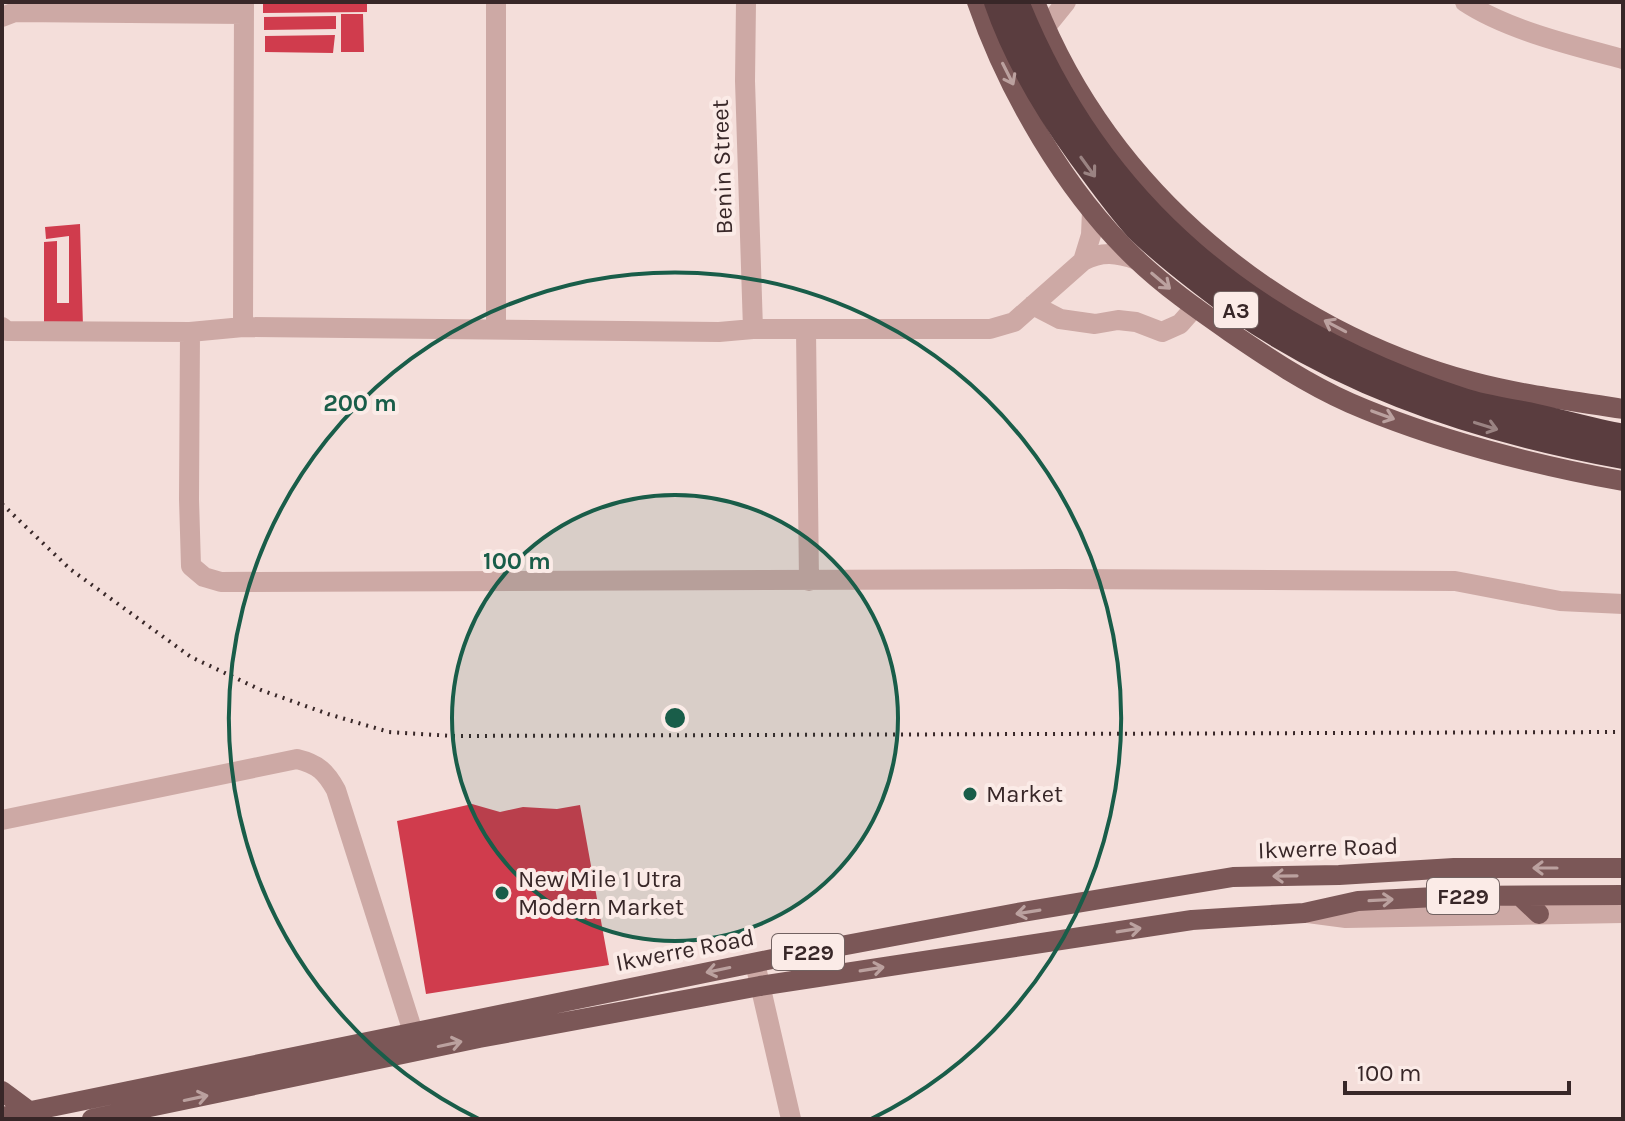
<svg xmlns="http://www.w3.org/2000/svg" width="1625" height="1121" font-family="Karla,sans-serif">
  <style>
    .building { fill: #d03c4d }
    .lines { fill: none; stroke-linecap: round; stroke-linejoin: round }
    .minor { stroke: #cda9a5; stroke-width: 20 }
    .major { stroke: #7b5757; stroke-width: 20 }
    .highway { stroke: #5a3d3f; stroke-width: 24 }
    .rail { stroke: #382728; stroke-width: 4; stroke-dasharray: 2 6; stroke-linecap: butt }
    .oneway { stroke: #bba19f }
    .oneway2 { stroke: #9a8382 }
    .ring { fill: none; stroke: #195d49; stroke-width: 4 }
    .poi-dot { fill: #195d49; stroke: #fbebe7; stroke-width: 3 }
    .labels { text-anchor: middle; stroke-width: 8; stroke-linejoin: round; paint-order: stroke }
    .shield { fill: #fbebe7; stroke: #726261; stroke-width: 2 }
    .shield-label { font-size: 22px; font-weight: bold; fill: #382728 }
    .street-label { font-size: 24px; fill: #382728; stroke: #fbebe7 }
    .poi-label { font-size: 24px; fill: #382728; stroke: #fbebe7; text-anchor: start }
    .centre { fill: #195d49; stroke: #fbebe7; stroke-width: 4 }
    .ring-label { font-size: 24px; text-anchor: middle; font-weight: bold; fill: #195d49; stroke: #fbebe7; stroke-width: 8; stroke-linejoin: round; paint-order: stroke }
  </style>
  <rect width="100%" height="100%" fill="#f4deda"/>
  <path class="building" d="M263 2H367V12L263 13Z
    M341 14H363L364 52H341Z
    M336 16V29L264 30V17Z
    M335 35 333 53 265 52V36Z
    M80 224 83 326H44V242L57 241V303H69V236L46 239 45 227Z
    M472 804 500 812 523 807 557 809 580 805 609 965 426 994 397 821Z"/>
  <g class="lines">
    <path class="minor" d="M496 2V329
      M746 2 745 81 753 329
      M1465 2C1507 30 1574 46 1623 59
      M2 17 15 12 244 14
      M1045 28 1066 2
      M1083 261 1091 235 1092 211
      M1033 305 1060 319 1095 324 1118 320 1136 322 1162 332 1180 324 1195 307
      M2 327 7 331 190 332 243 327 719 332 753 329H990L1014 322 1083 261C1102 251 1117 253 1137 260
      M243 327 244 2
      M806 330 809 581
      M190 332 189 499 191 566 204 577 221 582 1061 579 1455 581 1560 601 1623 604
      M2 820 297 759C318 764 326 772 336 790L413 1032
      M1308 913 1346 918 1623 913
      M755 963 791 1119"/>
    <path class="major" d="M977 2C1008 92 1066 192 1135 258 1164 286 1197 309 1230 332 1268 358 1307 384 1350 403 1433 439 1534 465 1623 481
      M1035 2C1109 191 1279 330 1473 382 1522 395 1573 401 1623 409
      M1521 897 1539 914
      M2 1091 29 1111
      M2 1117 782 957 1017 913 1233 877 1339 875 1454 868H1623
      M92 1119 479 1038 760 986 1192 920 1304 913 1358 901 1455 896 1623 895"/>
    <path class="highway" d="M996 2C1015 57 1046 109 1080 156 1098 180 1116 206 1136 228 1156 248 1179 266 1201 283 1324 380 1470 429 1623 457
      M1017 2C1100 209 1254 331 1463 400 1484 407 1507 410 1528 414 1560 421 1591 430 1623 436"/>
    <path class="rail" d="M2 504 70 569 191 657 261 690 328 714 389 732 453 736 1623 732"/>
  </g>
  <defs><path id="oneway-shaft" d="M-6 0H5M1.5-3L5.5 0L1.5 3" fill="none" stroke-width="1.6" stroke-linecap="round" stroke-linejoin="round" transform="scale(2)"/></defs>
  <g class="oneway">
    <use href="#oneway-shaft" transform="translate(1008 74) rotate(63)"/>
    <use href="#oneway-shaft" transform="translate(1161 281) rotate(40)"/>
    <use href="#oneway-shaft" transform="translate(1335 326) rotate(-152)"/>
    <use href="#oneway-shaft" transform="translate(1383 415) rotate(20)"/>
    <use href="#oneway-shaft" transform="translate(1545 868) rotate(180)"/>
    <use href="#oneway-shaft" transform="translate(1285 876) rotate(179)"/>
    <use href="#oneway-shaft" transform="translate(1381 900) rotate(-3)"/>
    <use href="#oneway-shaft" transform="translate(1028 912) rotate(171)"/>
    <use href="#oneway-shaft" transform="translate(1129 930) rotate(-9)"/>
    <use href="#oneway-shaft" transform="translate(872 969) rotate(-9)"/>
    <use href="#oneway-shaft" transform="translate(718 970) rotate(168)"/>
    <use href="#oneway-shaft" transform="translate(450 1044) rotate(-12)"/>
    <use href="#oneway-shaft" transform="translate(196 1098) rotate(-12)"/>
  </g>
  <g class="oneway2">
    <use href="#oneway-shaft" transform="translate(1088 167) rotate(54)"/>
    <use href="#oneway-shaft" transform="translate(1486 426) rotate(17)"/>
  </g>
  <circle cx="675" cy="718" r="223" fill="#195d49" fill-opacity=".12"/>
  <g class="ring">
    <circle cx="675" cy="718" r="223"/>
    <path d="M479 1119A446 446 0 1 1 871 1119"/>
  </g>
  <g class="poi-dot">
    <circle cx="970" cy="794" r="8"/>
    <circle cx="502" cy="893" r="8"/>
  </g>
  <g class="labels">
    <g class="shield">
      <rect x="1214" y="292" width="44" height="36" rx="6"/>
      <rect x="1427" y="878" width="72" height="36" rx="6"/>
      <rect x="772" y="934" width="72" height="36" rx="6"/>
    </g>
    <g class="shield-label">
      <text x="1236" y="318">A3</text>
      <text x="1463" y="904">F229</text>
      <text x="808" y="960">F229</text>
    </g>
    <g class="street-label">
      <text transform="translate(722 167) rotate(-92)" y="8">Benin Street</text>
      <text transform="translate(1328 848) rotate(-2)" y="8">Ikwerre Road</text>
      <text transform="translate(685 950) rotate(-11)" y="8">Ikwerre Road</text>
    </g>
    <g class="poi-label">
      <text x="986" y="802">Market</text>
      <text x="518" y="887">New Mile 1 Utra<tspan x="518" dy="28">Modern Market</tspan></text>
    </g>
  </g>
  <circle cx="675" cy="718" r="12" class="centre"/>
  <g class="ring-label">
    <text x="360" y="411">200 m</text>
    <text x="517" y="569">100 m</text>
  </g>
  <rect width="1625" height="1121" fill="none" stroke="#382728" stroke-width="8"/>
  <path d="M1345 1081v12h224v-12" fill="none" stroke="#382728" stroke-width="4"/>
  <text x="1357" y="1081" font-size="24" fill="#382728" stroke="#fbebe7" stroke-width="6" paint-order="stroke">100 m</text>
</svg>
